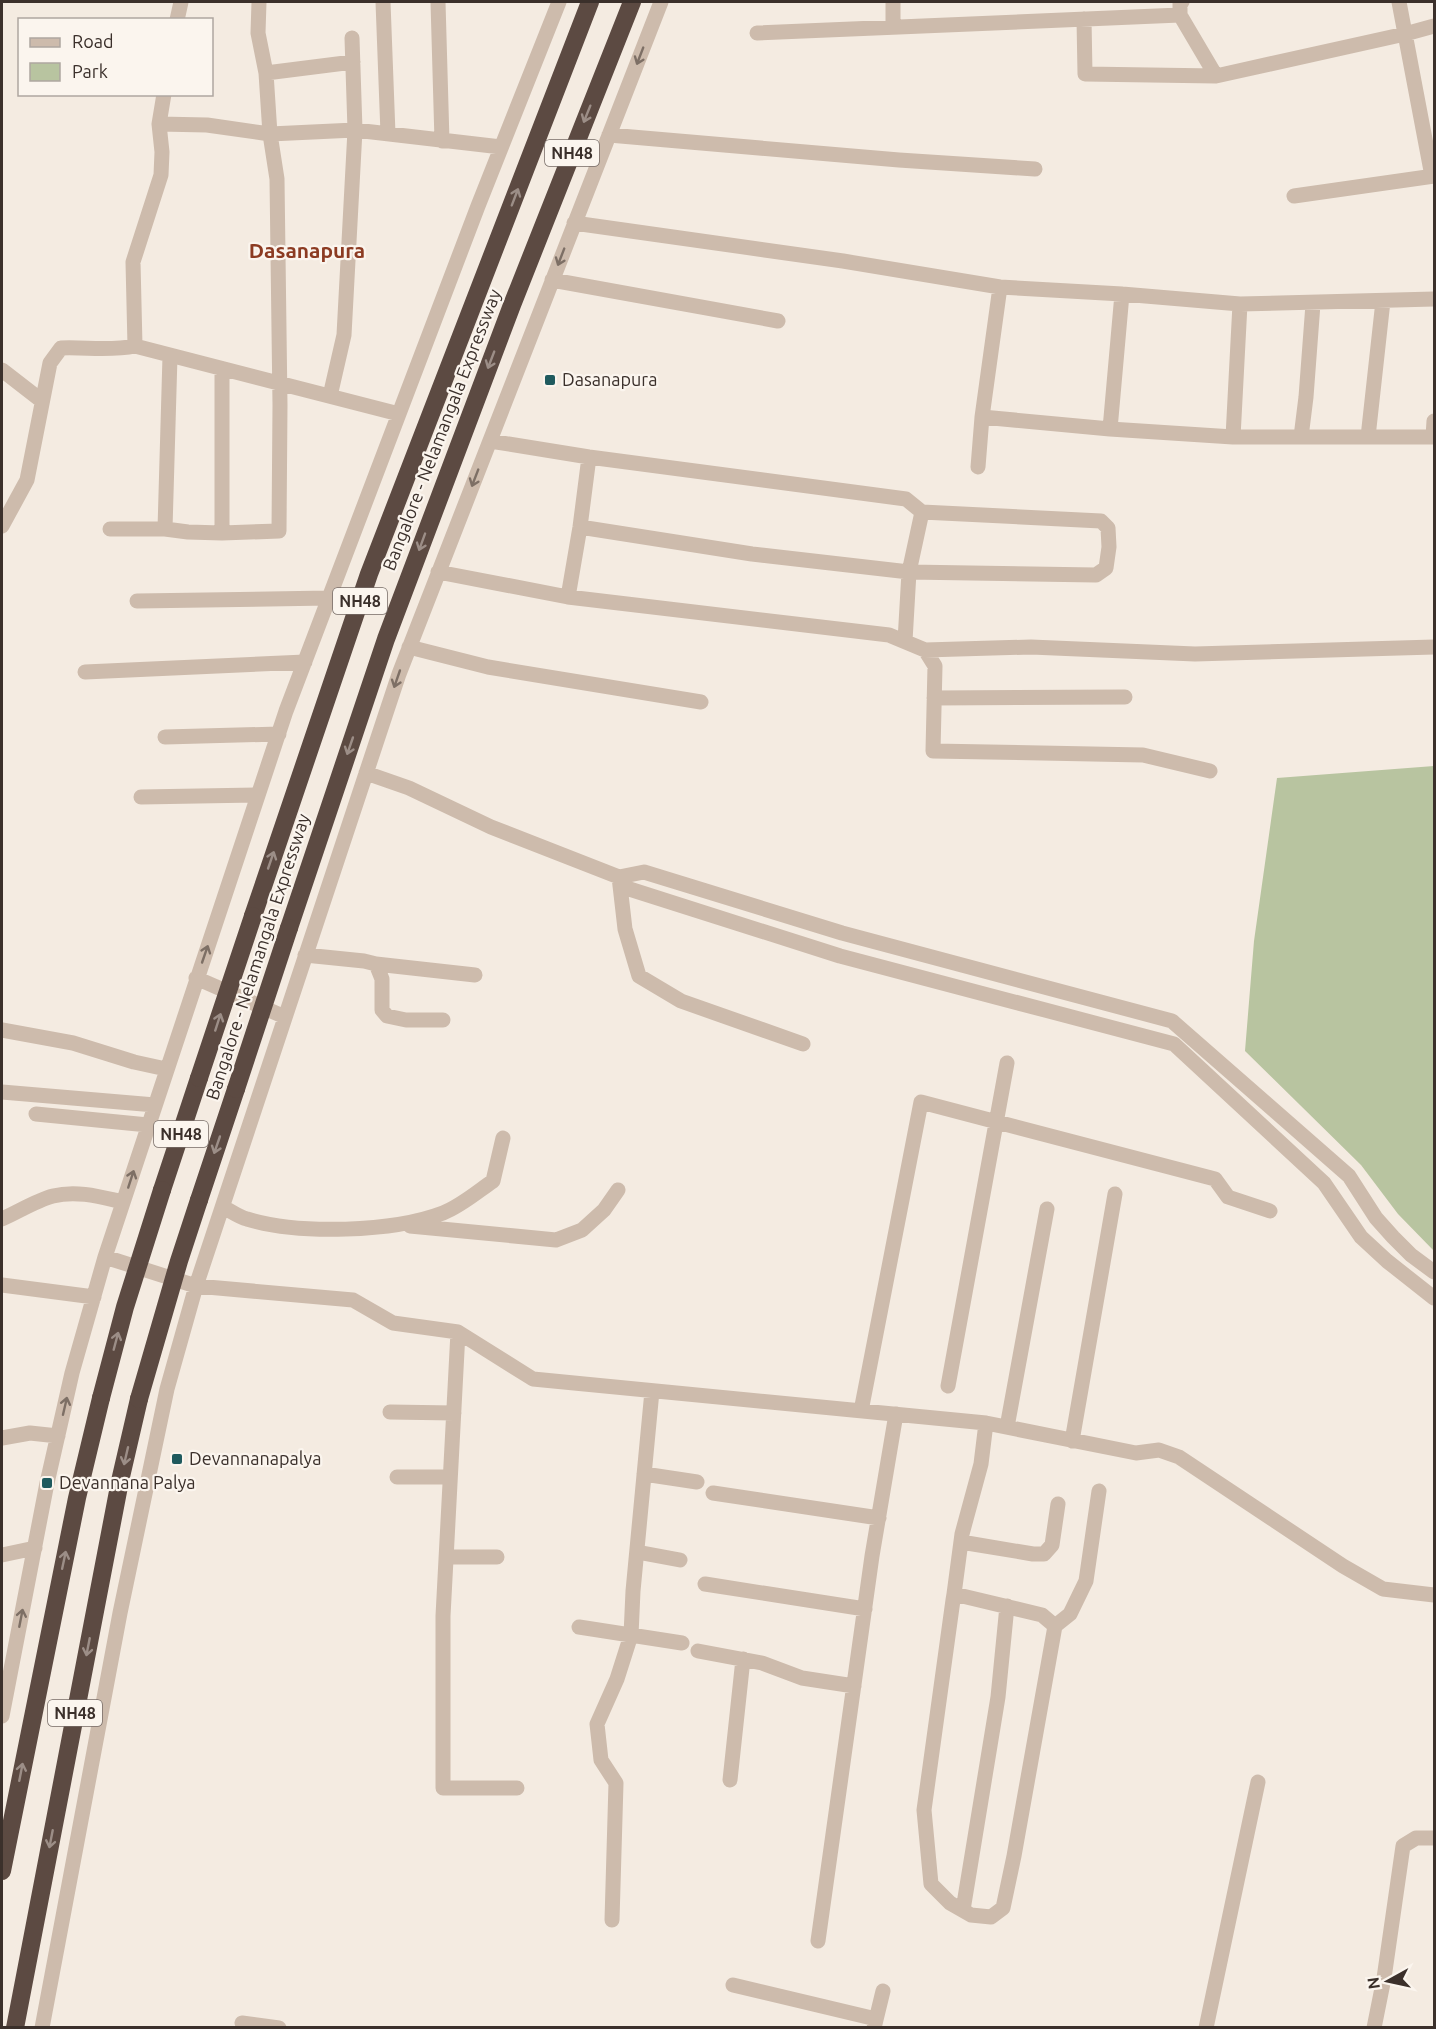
<svg xmlns="http://www.w3.org/2000/svg" width="1436" height="2029" font-family="Ubuntu,sans-serif">
  <style>
    .green { fill: #b8c4a0 }
    .lines { fill: none; stroke-linecap: round; stroke-linejoin: round }
    .minor { stroke: #cdbbac; stroke-width: 15 }
    .highway { stroke: #5c4a42; stroke-width: 18 }
    .highway-bridge { stroke: #5c4a42; stroke-width: 18 }
    .oneway { stroke: #7d6f65 }
    .oneway2 { stroke: #9c8e87 }
    .poi-dot { fill: #1f5a5e; stroke: #fbf5ee; stroke-width: 2 }
    .labels { text-anchor: middle; stroke-width: 4.5; stroke-linejoin: round; paint-order: stroke }
    .shield { fill: #fbf5ee; stroke: #756b66; stroke-width: 1.5 }
    .shield-label { font-size: 16px; font-weight: bold; fill: #3b302b }
    .poi-label { font-size: 18px; fill: #3b302b; stroke: #fbf5ee; text-anchor: start }
    .street-label { font-size: 18px; fill: #3b302b; stroke: #fbf5ee }
    .quarter-label { font-size: 21px; font-weight: bold; fill: #8c3b22; stroke: #fbf5ee }
  </style>
  <rect width="100%" height="100%" fill="#f4ebe1"/>
  <path class="green" d="M1434 766V1251L1398 1214 1361 1165 1245 1051 1254 941 1277 778Z"/>
  <g class="lines">
    <path class="minor" d="M383 2 388 134
      M438 2 442 141
      M893 2V27
      M1182 2 1180 3V15L1216 76 1405 34 1434 26
      M1399 2 1432 176
      M1084 19 1085 74 1216 76
      M177 20 181 2
      M757 33 1180 15
      M266 73 353 62
      M159 124 164 94
      M609 135 899 160 1035 169
      M1294 196 1434 176
      M574 223 843 261 1000 287 1122 294 1240 304 1434 299
      M552 280 778 321
      M1000 287 982 417 1110 429 1233 437H1434
      M170 356 165 529 188 532 222 533V370
      M2 370 42 401
      M330 396 344 335 355 130 352 38
      M399 414 135 346 133 262 161 175 162 152 159 124 207 125 270 134 355 130 501 147
      M1110 429 1122 294
      M1233 437 1240 304
      M1301 437 1306 397 1313 304
      M1368 437 1383 301
      M1433 437 1434 421
      M490 441 589 457 906 499 922 512 1101 521 1108 528 1109 547 1106 568 1096 575 909 572 752 554 580 527
      M978 467 982 417
      M2 526 27 480 50 363 61 348C86 347 111 351 135 346
      M110 529H165
      M222 533 279 531 280 405 277 179 270 134 266 73 258 33 259 2
      M438 572 568 597 889 635 925 650 935 666 933 751 1143 755 1210 771
      M568 597 580 527 589 457
      M137 601 329 598
      M905 641 909 572 922 512
      M409 647 488 667 701 702
      M925 650 1031 647 1195 654 1434 647
      M85 672 305 662
      M934 698 1125 697
      M165 737 279 734
      M366 773 409 788 491 827 619 877 644 872 842 933 1172 1021 1349 1176 1376 1218 1393 1237 1411 1255 1434 1272
      M141 797 258 795
      M619 877 625 929 639 976 681 1001 803 1044
      M620 886 840 956 1174 1044 1324 1183 1361 1237 1387 1261 1434 1298
      M305 955 364 961 376 964 382 979V1010L387 1016 406 1020H443
      M376 964 475 975
      M196 978 285 1017
      M2 1030 73 1043 134 1062 166 1069
      M2 1092 155 1105
      M36 1114 148 1125
      M223 1207C231 1211 239 1217 247 1219 299 1235 393 1232 443 1213 461 1206 477 1192 493 1181L503 1138
      M2 1219C18 1212 37 1200 53 1196 77 1190 101 1197 123 1202
      M410 1226 556 1240 582 1230 604 1210 618 1190
      M105 1257 196 1286 353 1300 393 1323 458 1332 533 1379 986 1423 1136 1453 1159 1450 1179 1457 1343 1566 1383 1589 1434 1595
      M2 1285 94 1297
      M458 1332 443 1616V1788H517
      M948 1386 1007 1063
      M861 1411 921 1102 1215 1179 1228 1197 1270 1211
      M390 1412 454 1413
      M1007 1427 1047 1209
      M2 1438 30 1433 58 1436
      M1072 1441 1115 1194
      M644 1474 697 1482
      M397 1477H450
      M713 1493 879 1518
      M961 1542 1033 1554H1044L1052 1545 1058 1504
      M637 1552 680 1560
      M2 1555 35 1548
      M446 1557H497
      M705 1584 865 1609
      M954 1594 1042 1615 1055 1626 1014 1856 1003 1908 991 1917 971 1915 950 1903 931 1884 924 1810 953 1600 954 1594 962 1534 981 1464 986 1423
      M1055 1626 1070 1614 1086 1581 1099 1491
      M579 1627 682 1643
      M698 1651 762 1663 802 1678 854 1686
      M2 1716 47 1483 72 1373 105 1257 286 711 478 206 559 2
      M730 1780 743 1659
      M963 1910 998 1697 1007 1606
      M612 1920 616 1783 601 1760 597 1724 617 1679 631 1635 633 1591 652 1391
      M818 1941 872 1556 896 1414
      M733 1985 876 2019
      M242 2023 279 2028
      M42 2028 120 1613 167 1389 196 1286 399 674 661 2
      M874 2028 883 1991
      M1206 2028 1258 1782
      M1374 2028 1384 1978 1403 1846 1416 1838H1434"/>
    <path class="highway" d="M253 916 369 574 590 2
      M289 928 386 639 512 305 632 2
      M162 1190 199 1078
      M199 1200 236 1089
      M2 1871 77 1498 101 1398
      M15 2028 120 1481 139 1399"/>
    <path class="highway-bridge" d="M199 1078 253 916
      M236 1089 289 928
      M101 1398 125 1307 162 1190
      M139 1399 179 1261 199 1200"/>
  </g>
  <defs><path id="oneway-shaft" d="M-6 0H5M1.5-3L5.5 0L1.5 3" fill="none" stroke-width="1.6" stroke-linecap="round" stroke-linejoin="round" transform="scale(1.5)"/></defs>
  <g class="oneway">
    <use href="#oneway-shaft" transform="translate(640 56) rotate(111)"/>
    <use href="#oneway-shaft" transform="translate(561 257) rotate(111)"/>
    <use href="#oneway-shaft" transform="translate(475 478) rotate(111)"/>
    <use href="#oneway-shaft" transform="translate(397 679) rotate(109)"/>
    <use href="#oneway-shaft" transform="translate(205 954) rotate(-71)"/>
    <use href="#oneway-shaft" transform="translate(131 1179) rotate(-72)"/>
    <use href="#oneway-shaft" transform="translate(65 1406) rotate(-77)"/>
    <use href="#oneway-shaft" transform="translate(21 1618) rotate(-79)"/>
  </g>
  <g class="oneway2">
    <use href="#oneway-shaft" transform="translate(587 114) rotate(112)"/>
    <use href="#oneway-shaft" transform="translate(515 197) rotate(-69)"/>
    <use href="#oneway-shaft" transform="translate(491 360) rotate(111)"/>
    <use href="#oneway-shaft" transform="translate(422 542) rotate(110)"/>
    <use href="#oneway-shaft" transform="translate(350 746) rotate(109)"/>
    <use href="#oneway-shaft" transform="translate(271 860) rotate(-71)"/>
    <use href="#oneway-shaft" transform="translate(218 1022) rotate(-72)"/>
    <use href="#oneway-shaft" transform="translate(217 1145) rotate(109)"/>
    <use href="#oneway-shaft" transform="translate(116 1341) rotate(-75)"/>
    <use href="#oneway-shaft" transform="translate(126 1456) rotate(103)"/>
    <use href="#oneway-shaft" transform="translate(64 1560) rotate(-78)"/>
    <use href="#oneway-shaft" transform="translate(88 1647) rotate(101)"/>
    <use href="#oneway-shaft" transform="translate(21 1772) rotate(-79)"/>
    <use href="#oneway-shaft" transform="translate(51 1839) rotate(101)"/>
  </g>
  <g class="poi-dot">
    <rect x="544" y="374" width="12" height="12" rx="3"/>
    <rect x="171" y="1453" width="12" height="12" rx="3"/>
    <rect x="41" y="1477" width="12" height="12" rx="3"/>
  </g>
  <g class="labels">
    <g class="shield">
      <rect x="545" y="140" width="54" height="26" rx="4.5"/>
      <rect x="333" y="588" width="54" height="26" rx="4.5"/>
      <rect x="154" y="1121" width="54" height="26" rx="4.5"/>
      <rect x="48" y="1700" width="54" height="26" rx="4.5"/>
    </g>
    <g class="shield-label">
      <text x="572" y="159">NH48</text>
      <text x="360" y="607">NH48</text>
      <text x="181" y="1140">NH48</text>
      <text x="75" y="1719">NH48</text>
    </g>
    <g class="poi-label">
      <text x="562" y="386">Dasanapura</text>
      <text x="189" y="1465">Devannanapalya</text>
      <text x="59" y="1489">Devannana Palya</text>
    </g>
    <g class="street-label">
      <text transform="translate(442 430) rotate(-69)" y="6">Bangalore - Nelamangala Expressway</text>
      <text transform="translate(258 957) rotate(-72)" y="6">Bangalore - Nelamangala Expressway</text>
    </g>
    <g class="quarter-label">
      <text x="307" y="258">Dasanapura</text>
    </g>
  </g>
  <rect width="1436" height="2029" fill="none" stroke="#3b302b" stroke-width="6"/>
  <rect x="18" y="18" width="195" height="78" fill="#fbf5ee" stroke="#aea6a0" stroke-width="1.5"/>
  <rect x="30" y="38" width="30" height="9" fill="#cdbbac" stroke="#aea6a0" stroke-width="1.5"/>
  <text x="72" y="48" font-size="18" fill="#3b302b">Road</text>
  <rect x="30" y="63" width="30" height="18" fill="#b8c4a0" stroke="#aea6a0" stroke-width="1.5"/>
  <text x="72" y="78" font-size="18" fill="#3b302b">Park</text>
  <g transform="translate(1388 1981) rotate(262)" stroke="#fbf5ee" stroke-width="4.5" paint-order="stroke">
  <path d="M0-4.5L10 22L0 15L-10 22Z" fill="#3b302b"/>
  <text y="-9" font-size="16" font-weight="bold" text-anchor="middle" fill="#3b302b">N</text>
  </g>
</svg>
